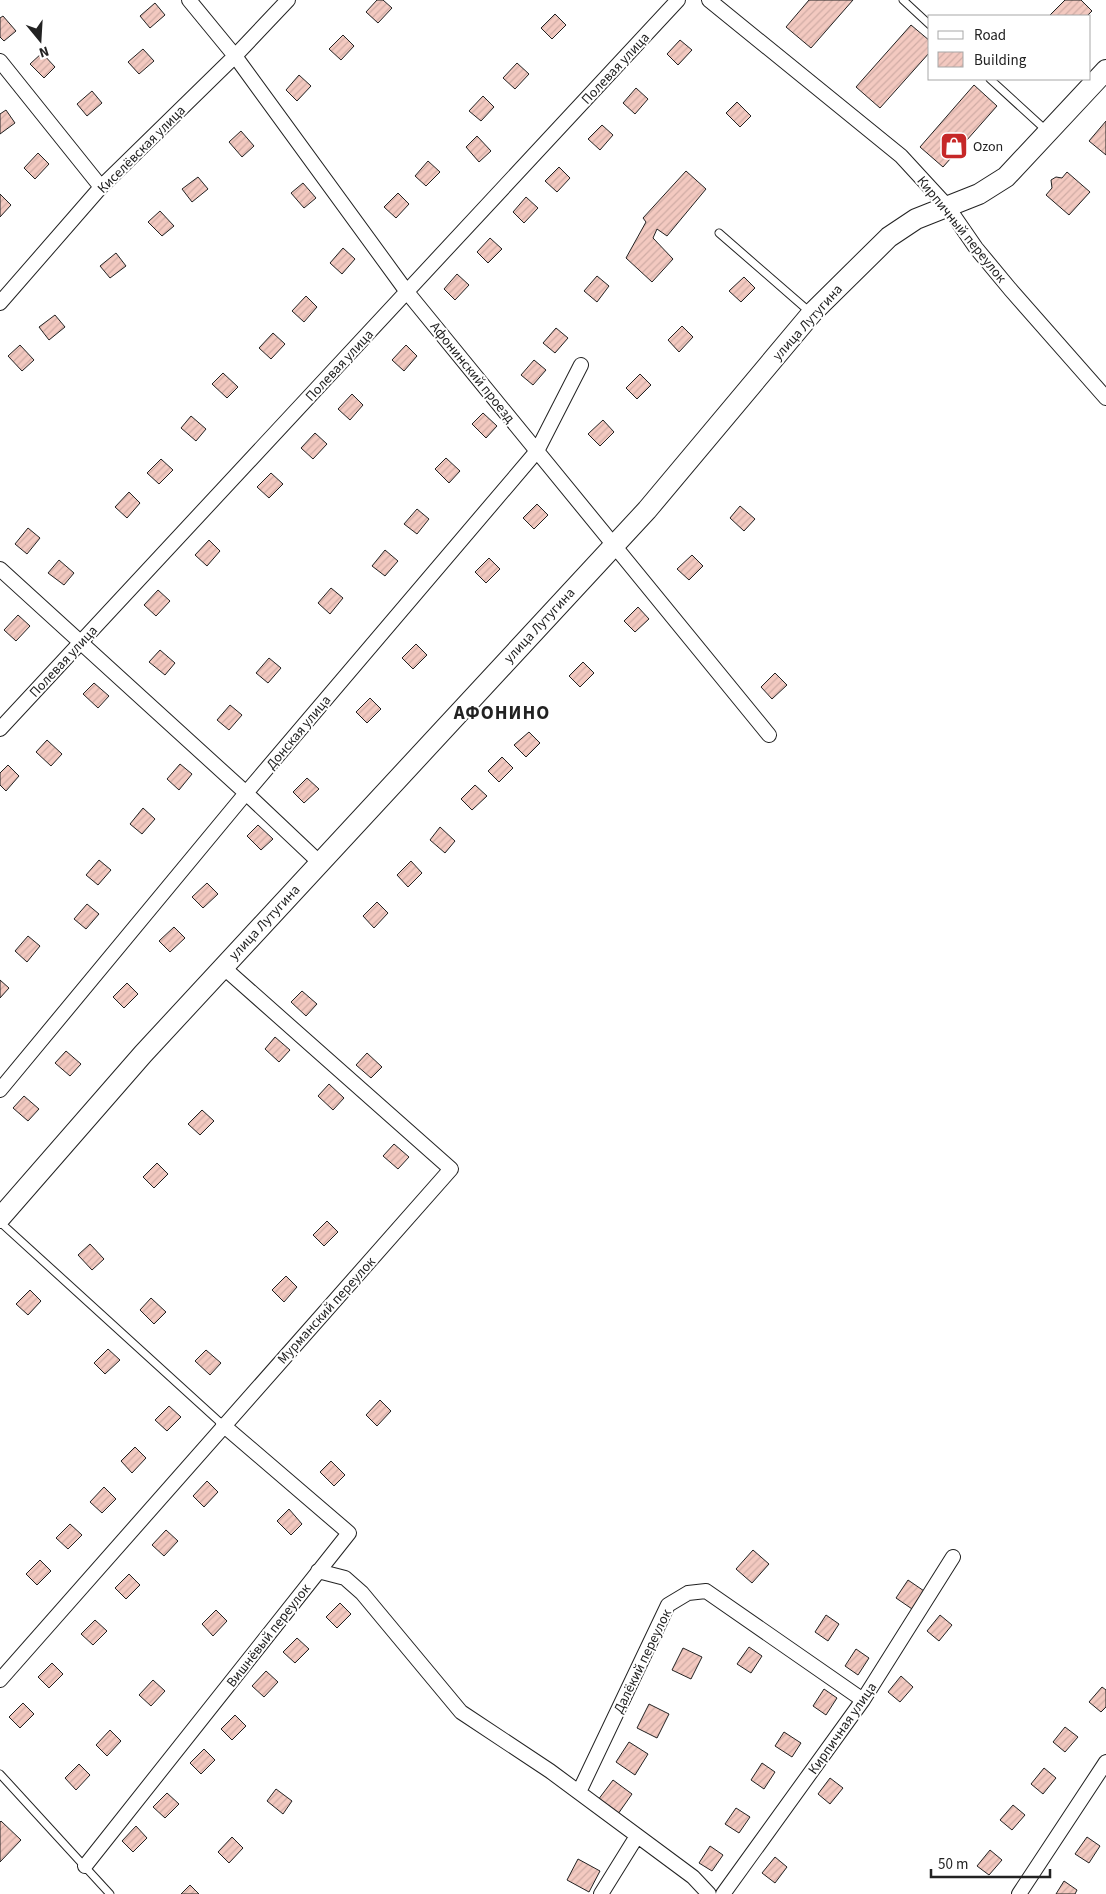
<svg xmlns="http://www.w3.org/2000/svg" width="1106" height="1894" font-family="'Source Sans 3',sans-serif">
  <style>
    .building { fill: url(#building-hatch); stroke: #222 }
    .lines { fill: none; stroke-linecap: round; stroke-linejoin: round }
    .service-casing { stroke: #222; stroke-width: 9 }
    .minor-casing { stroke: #222; stroke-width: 16 }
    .secondary-casing { stroke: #222; stroke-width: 22 }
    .service { stroke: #fff; stroke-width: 7 }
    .minor { stroke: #fff; stroke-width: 14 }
    .secondary { stroke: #fff; stroke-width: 20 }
    .labels { text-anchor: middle; stroke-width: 4; stroke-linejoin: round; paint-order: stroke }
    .street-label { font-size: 14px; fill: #222; stroke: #fff }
    .poi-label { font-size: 14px; fill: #222; stroke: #fff; text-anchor: start }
    .district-label { font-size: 19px; font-weight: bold; letter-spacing: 1px; fill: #222; stroke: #fff }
  </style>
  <defs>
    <pattern id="building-hatch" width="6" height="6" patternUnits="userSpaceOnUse" patternTransform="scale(1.25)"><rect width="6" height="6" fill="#f3c9c0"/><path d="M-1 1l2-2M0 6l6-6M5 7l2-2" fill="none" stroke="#d0aca5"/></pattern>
  </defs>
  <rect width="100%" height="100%" fill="#fff"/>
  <path class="building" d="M377 0H383L392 8 378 23 366 12Z
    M809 0H853L811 48 786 27Z
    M1065 0H1081L1092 11 1087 16H1049Z
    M155 3 165 15 150 28 140 16Z
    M555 14 566 25 552 39 541 28Z
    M3 16 16 31 4 41 0 37V18Z
    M911 25 930 41V52L880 108 856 87Z
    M343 35 354 46 341 60 329 49Z
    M680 40 692 50 678 65 667 54Z
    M143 49 154 61 139 74 128 62Z
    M42 53 55 67 44 78 30 64Z
    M517 63 529 74 515 89 503 78Z
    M299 75 311 86 297 101 286 90Z
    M974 85 997 106 943 167 920 147Z
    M636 88 648 99 635 114 623 103Z
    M92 91 102 103 87 116 77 104Z
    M483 96 494 107 481 121 469 111Z
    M737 102 751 116 740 127 726 113Z
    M6 110 15 123 0 134V114Z
    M1106 121V155L1089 141Z
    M602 125 613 135 600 150 588 139Z
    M241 131 254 146 242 157 229 142Z
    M477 136 491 151 479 162 466 147Z
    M38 153 49 164 35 179 24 168Z
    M428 161 440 172 426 186 415 176Z
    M559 167 570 178 557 192 545 181Z
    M686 171 706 189 667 236 657 229 653 238 673 259 652 282 626 258 646 222 643 218Z
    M1067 172 1090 192 1069 215 1046 195 1052 188 1051 180 1056 177 1062 178Z
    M198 177 208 189 192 202 182 189Z
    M303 183 316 198 304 208 291 193Z
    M398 193 409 204 396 218 384 207Z
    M0 194 11 205 0 217Z
    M526 197 538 208 524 223 513 212Z
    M160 211 174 226 162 236 148 222Z
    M490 238 502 249 488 263 477 252Z
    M343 248 355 259 342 274 330 263Z
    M116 253 126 266 110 278 100 266Z
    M457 274 469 285 455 300 444 289Z
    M597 276 609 286 597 302 584 291Z
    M744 277 755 288 741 302 729 291Z
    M306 296 317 307 304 322 292 311Z
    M55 315 65 327 49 340 39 327Z
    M682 326 693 337 679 352 668 340Z
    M556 328 568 338 555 353 543 343Z
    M273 333 285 344 271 359 259 348Z
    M20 345 34 360 22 371 8 356Z
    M406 345 417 356 404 371 392 360Z
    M534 360 546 370 533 385 521 375Z
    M223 373 238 387 227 398 212 384Z
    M640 374 651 385 637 399 626 388Z
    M352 394 363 405 350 420 338 409Z
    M483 413 497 426 486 438 472 424Z
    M191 416 206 429 196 441 181 428Z
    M603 420 614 432 600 446 588 434Z
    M315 433 327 444 313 459 301 448Z
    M446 458 460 471 449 483 435 469Z
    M161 459 173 470 159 484 147 473Z
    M271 473 283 484 269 498 257 487Z
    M129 492 140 503 127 518 115 507Z
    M537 504 548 515 534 529 523 518Z
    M740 506 755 519 744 531 730 518Z
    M417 509 429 519 417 534 404 524Z
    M28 528 40 538 27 554 15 544Z
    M209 540 220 551 207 566 195 555Z
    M385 550 398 561 385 576 372 566Z
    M692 555 703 566 689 580 677 569Z
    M489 558 500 569 486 583 475 572Z
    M59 560 74 573 64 585 48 573Z
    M331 588 343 598 330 614 318 603Z
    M158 590 170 601 156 616 144 605Z
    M638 607 649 619 635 632 624 621Z
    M18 615 30 626 16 641 4 630Z
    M416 644 427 655 413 669 402 658Z
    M160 650 175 663 165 675 149 662Z
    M269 658 281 668 268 683 256 673Z
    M583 662 594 673 580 687 569 676Z
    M775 673 787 685 772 699 761 687Z
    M94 683 109 696 98 708 83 694Z
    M370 698 381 709 367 723 356 712Z
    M230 705 242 715 229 730 217 720Z
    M529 732 540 743 526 757 514 745Z
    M47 740 62 754 51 766 36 752Z
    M502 757 513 768 499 782 488 771Z
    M180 764 192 774 179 790 167 779Z
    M8 765 19 776 6 791 0 785V773Z
    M307 778 319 789 304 803 293 792Z
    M475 785 487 796 472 810 461 799Z
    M143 808 155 819 142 834 130 824Z
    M258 825 273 839 261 850 247 836Z
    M440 827 455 841 445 853 430 840Z
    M99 860 111 870 98 885 86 875Z
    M411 861 422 873 408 887 397 875Z
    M207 883 218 894 203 908 192 897Z
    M377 902 388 913 374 928 363 916Z
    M87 904 99 914 86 929 74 919Z
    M174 927 185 938 170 952 159 941Z
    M28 936 40 946 27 962 15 951Z
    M0 980 9 988 0 998Z
    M127 983 138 994 124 1008 113 997Z
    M302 991 317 1004 306 1016 291 1002Z
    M275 1037 290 1050 279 1062 265 1049Z
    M66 1051 81 1064 70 1076 55 1063Z
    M367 1053 382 1067 371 1078 356 1065Z
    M329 1084 344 1098 333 1110 318 1096Z
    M24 1096 39 1109 28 1121 13 1108Z
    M202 1110 214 1121 200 1135 188 1124Z
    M394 1144 409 1157 398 1169 383 1156Z
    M157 1163 168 1174 154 1188 143 1177Z
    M327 1221 338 1232 324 1246 313 1235Z
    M90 1244 104 1259 92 1270 78 1255Z
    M286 1276 297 1287 284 1302 272 1290Z
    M30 1290 41 1301 28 1315 16 1304Z
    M151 1298 166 1312 154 1324 140 1310Z
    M108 1349 120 1360 105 1374 94 1363Z
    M206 1350 221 1363 210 1375 195 1361Z
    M380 1400 391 1411 377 1426 366 1415Z
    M169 1406 181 1417 167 1431 155 1420Z
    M135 1447 146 1458 132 1473 121 1461Z
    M331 1461 345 1475 334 1486 320 1472Z
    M207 1481 218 1492 204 1507 193 1496Z
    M104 1487 116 1499 102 1513 90 1502Z
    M289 1509 302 1524 291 1535 277 1521Z
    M70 1524 82 1535 68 1549 56 1538Z
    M166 1530 178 1541 164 1556 152 1545Z
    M753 1550 769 1564 752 1583 736 1569Z
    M40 1560 51 1571 37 1585 26 1574Z
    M129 1574 140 1585 126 1599 115 1588Z
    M908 1580 927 1593 915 1611 896 1598Z
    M340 1603 351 1614 337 1628 326 1617Z
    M216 1610 227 1621 213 1636 202 1624Z
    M826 1615 839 1624 828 1641 815 1632Z
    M940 1615 952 1625 939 1641 927 1631Z
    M95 1620 107 1631 93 1645 81 1634Z
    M297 1638 309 1649 295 1663 283 1652Z
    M749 1647 762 1656 751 1673 737 1664Z
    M683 1648 702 1657 691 1679 672 1670Z
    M856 1649 869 1658 858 1675 845 1666Z
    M52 1663 63 1674 49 1688 38 1677Z
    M266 1671 278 1682 264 1697 252 1686Z
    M901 1676 913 1687 900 1702 888 1692Z
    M153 1680 165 1691 151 1706 139 1695Z
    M1102 1687 1106 1690V1707L1101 1712 1089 1702Z
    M824 1689 837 1698 826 1715 813 1706Z
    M23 1703 34 1714 20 1728 9 1717Z
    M649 1704 669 1714 657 1738 637 1728Z
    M235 1715 246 1726 232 1740 221 1729Z
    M1065 1727 1078 1737 1065 1752 1053 1742Z
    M110 1730 121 1741 107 1756 96 1745Z
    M784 1732 801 1743 792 1757 775 1746Z
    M629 1742 648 1754 635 1775 616 1762Z
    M204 1749 215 1760 201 1774 190 1763Z
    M762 1763 775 1772 764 1789 751 1780Z
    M79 1764 90 1775 76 1790 65 1778Z
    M1044 1768 1056 1778 1043 1794 1031 1784Z
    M830 1778 843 1788 830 1804 818 1794Z
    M613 1780 632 1794 618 1814 598 1800Z
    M276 1789 292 1801 283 1814 267 1801Z
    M167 1793 179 1804 165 1818 153 1807Z
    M1013 1805 1025 1815 1012 1830 1000 1820Z
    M736 1808 750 1817 739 1833 725 1824Z
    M1 1821 21 1840 0 1862V1822Z
    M136 1826 147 1838 133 1852 122 1841Z
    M232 1837 243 1848 229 1863 218 1852Z
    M1087 1837 1100 1846 1089 1863 1075 1854Z
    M710 1846 723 1855 712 1871 699 1863Z
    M990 1850 1002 1860 989 1875 977 1866Z
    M775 1857 787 1867 775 1883 762 1873Z
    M578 1859 600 1871 589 1892 567 1880Z
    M1064 1881 1077 1890 1075 1894H1056Z
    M190 1885 199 1894H181Z"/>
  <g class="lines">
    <g class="service-casing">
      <path id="service" d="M903 0 930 25
        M990 79 1048 132
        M719 233 811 313
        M0 1222 223 1425
        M0 1774 110 1894"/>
    </g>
    <g class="minor-casing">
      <path id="minor" d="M189 0 235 56 407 292 769 735
        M709 0 901 156 947 206 976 248 1010 289 1106 398
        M0 61 101 187
        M0 303 101 187 235 56 288 0
        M0 569 246 793 319 862
        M0 729 678 0
        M0 1090 246 793 537 451 581 365
        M318 1571 345 1578 362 1593 461 1712 550 1771 693 1877 709 1894
        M0 1680 451 1169 223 967
        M579 1792 668 1605 688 1593 706 1591 863 1700
        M85 1866 349 1533 223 1425
        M601 1894 637 1836
        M723 1894 863 1700 953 1557
        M1019 1894 1106 1762"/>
    </g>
    <g class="secondary-casing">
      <path id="secondary" d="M0 1218 143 1054 647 510 812 313 889 237 916 219 979 194 1006 177 1106 70"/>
    </g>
    <use href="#service" class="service"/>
    <use href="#minor" class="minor"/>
    <use href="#secondary" class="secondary"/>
  </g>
  <defs>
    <g id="shop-square" transform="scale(1.4375)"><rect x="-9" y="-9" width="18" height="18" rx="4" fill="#c62828" stroke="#fff"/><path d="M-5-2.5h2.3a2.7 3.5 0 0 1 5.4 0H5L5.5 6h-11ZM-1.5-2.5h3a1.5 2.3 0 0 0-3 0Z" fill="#fff"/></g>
  </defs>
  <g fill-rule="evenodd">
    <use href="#shop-square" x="954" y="146"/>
  </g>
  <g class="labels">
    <g class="street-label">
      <text transform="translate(615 68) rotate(-47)" y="5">Полевая улица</text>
      <text transform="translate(141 149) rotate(-45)" y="5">Киселёвская улица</text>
      <text transform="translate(962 229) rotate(51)" y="5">Кирпичный переулок</text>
      <text transform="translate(807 322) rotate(-48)" y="5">улица Лутугина</text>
      <text transform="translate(339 365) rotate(-47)" y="5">Полевая улица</text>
      <text transform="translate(473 372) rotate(51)" y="5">Афонинский проезд</text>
      <text transform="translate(539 625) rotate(-47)" y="5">улица Лутугина</text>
      <text transform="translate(63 661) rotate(-47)" y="5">Полевая улица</text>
      <text transform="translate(298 732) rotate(-50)" y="5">Донская улица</text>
      <text transform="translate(264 922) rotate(-47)" y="5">улица Лутугина</text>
      <text transform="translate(326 1310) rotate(-48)" y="5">Мурманский переулок</text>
      <text transform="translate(268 1635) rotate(-52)" y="5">Вишнёвый переулок</text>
      <text transform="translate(642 1661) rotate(-64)" y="5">Далёкий переулок</text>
      <text transform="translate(842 1728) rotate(-55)" y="5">Кирпичная улица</text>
    </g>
    <g class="poi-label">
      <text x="973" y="151">Ozon</text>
    </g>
    <g class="district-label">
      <text x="502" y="719">АФОНИНО</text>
    </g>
  </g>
  <rect x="928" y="15" width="162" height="65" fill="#ffffff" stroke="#a7a7a7"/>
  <rect x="938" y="31" width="25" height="8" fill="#ffffff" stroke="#a7a7a7"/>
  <text x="974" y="40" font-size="15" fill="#222222">Road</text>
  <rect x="938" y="52" width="25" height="15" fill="url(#building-hatch)" stroke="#a7a7a7"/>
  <text x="974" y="65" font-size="15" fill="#222222">Building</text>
  <g transform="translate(40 40) rotate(162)" stroke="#ffffff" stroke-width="4" paint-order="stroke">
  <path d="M0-4L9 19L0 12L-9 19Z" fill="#222222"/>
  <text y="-8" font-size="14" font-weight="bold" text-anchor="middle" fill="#222222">N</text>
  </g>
  <path d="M931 1869v8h119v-8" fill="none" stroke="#222222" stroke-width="2.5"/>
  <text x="938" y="1869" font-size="15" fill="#222222" stroke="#ffffff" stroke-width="4" paint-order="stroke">50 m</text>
</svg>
